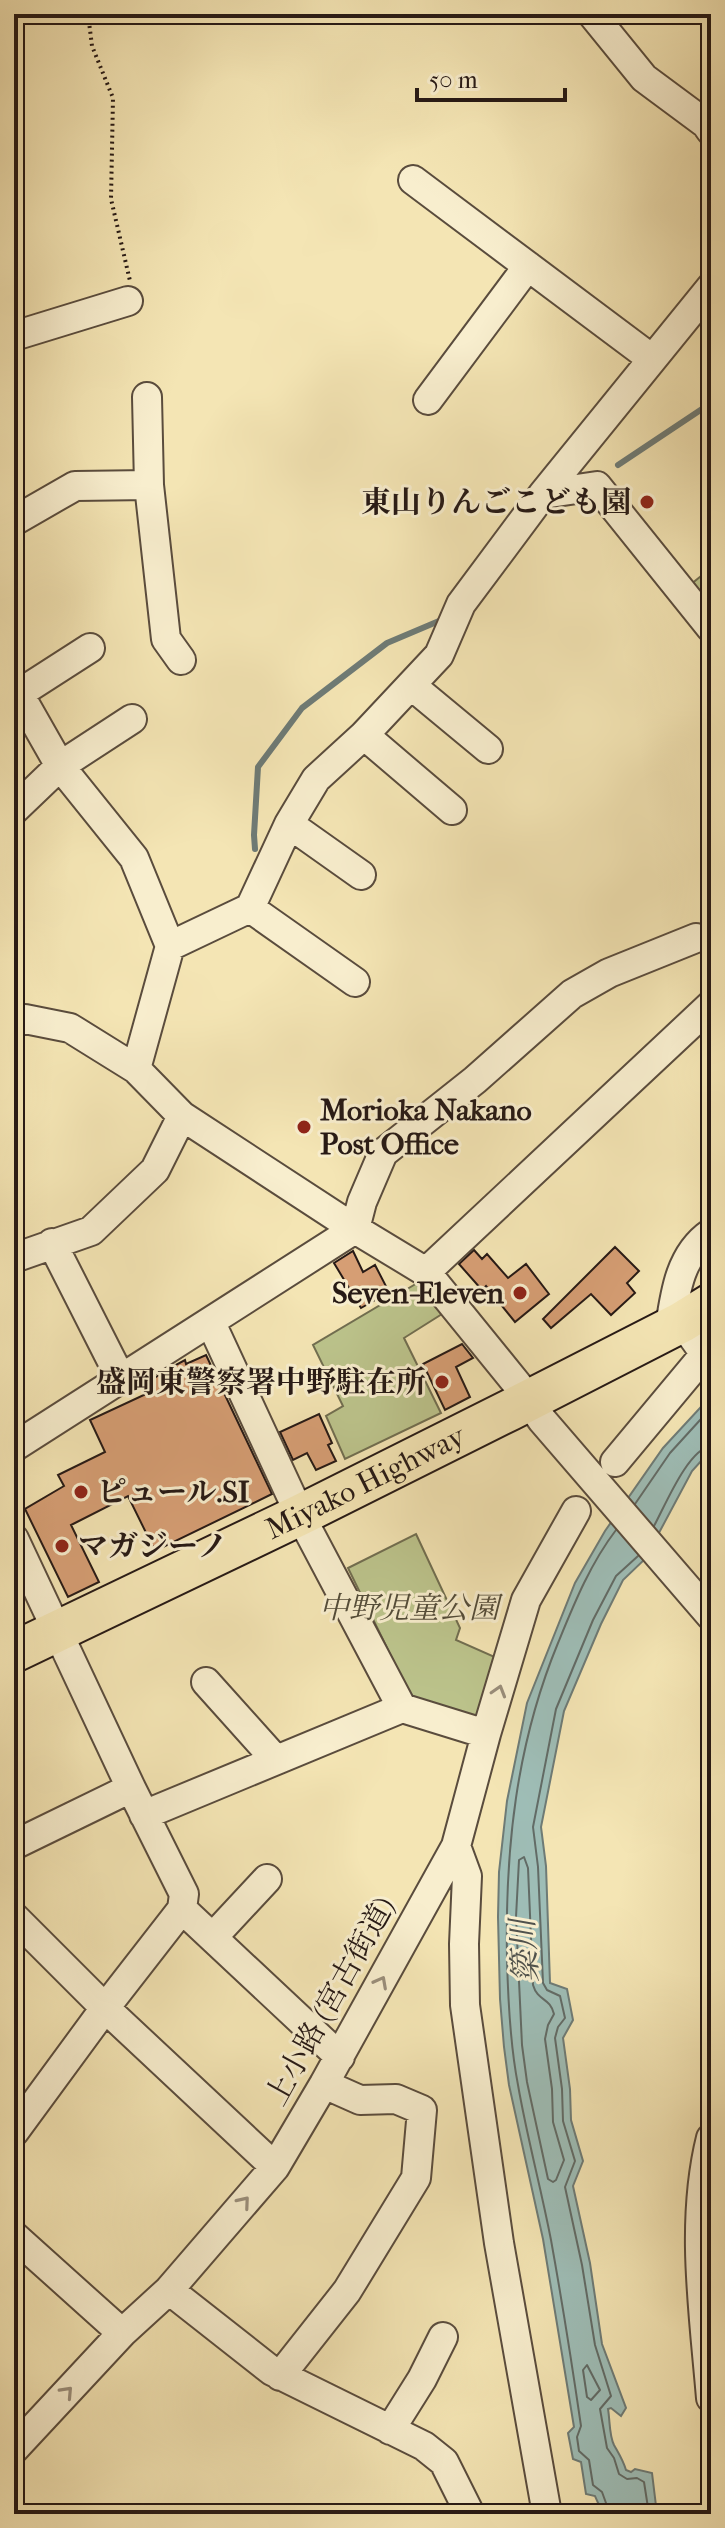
<svg xmlns="http://www.w3.org/2000/svg" width="725" height="2528" font-family="'IM FELL French Canon','Noto Serif JP',serif">
  <style>
    .green { fill: #bcc48c; stroke: #716e50; stroke-width: 2 }
    .water { fill: #9ebdb6; stroke: #6e7b76; stroke-width: 2 }
    .lines { fill: none; stroke-linecap: round; stroke-linejoin: round }
    .shore { stroke: #626b66; stroke-width: 2 }
    .stream { stroke: #6e7b76; stroke-width: 6 }
    .building { fill: #d69e74; stroke: #261915; stroke-width: 2 }
    .minor-casing { stroke: #5a4c3d; stroke-width: 32 }
    .highway-casing { stroke: #261915; stroke-width: 44 }
    .path { stroke: #261915; stroke-width: 4; stroke-dasharray: 2 4; stroke-linecap: butt }
    .minor { stroke: #f8eece; stroke-width: 28 }
    .highway { stroke: #f4e5b4; stroke-width: 40 }
    .oneway { stroke: #9a8e7b }
    .poi-dot { fill: #8f2418; stroke: #f8eece; stroke-width: 3 }
    .labels { text-anchor: middle; stroke-width: 6; stroke-linejoin: round; paint-order: stroke }
    .poi-label { font-size: 30px; font-weight: bold; fill: #261915; stroke: #f8eece; text-anchor: end }
    .street-label { font-size: 30px; fill: #261915; stroke: #f8eece }
    .park-label { font-size: 30px; font-style: italic; fill: #534c39; stroke: #f8eece }
    .water-label { font-size: 32px; font-style: italic; fill: #50524d; stroke: #f8eece }
  </style>
  <rect width="100%" height="100%" fill="#f4e5b4"/>
  <filter id="stains"><feTurbulence type="fractalNoise" baseFrequency=".0025" numOctaves="4"/><feColorMatrix values="0 0 0 0 .2 0 0 0 0 .09 0 0 0 0 .02 0 0 0 .5 -.17"/></filter>
  <radialGradient id="worn" r=".72"><stop offset=".6" stop-color="#630" stop-opacity="0"/><stop offset="1" stop-color="#630" stop-opacity=".3"/></radialGradient>
  <path class="green" d="M711 568V612L690 585Z
    M419 1282 442 1314 404 1338 441 1413 345 1459 326 1416 343 1406 313 1345Z
    M416 1534 460 1628 456 1640 497 1658 479 1721 411 1697 348 1568Z"/>
  <path class="water" d="M711 1396V1450L692 1471 645 1559 623 1580 601 1624 564 1711 541 1827 546 1866 550 1983 567 1989 573 2020 563 2038 570 2089 571 2120 583 2161 573 2186 590 2263 602 2344 626 2408 621 2416 611 2408 608 2409C610 2420 609 2435 614 2445 619 2454 623 2460 626 2470L631 2472 635 2469 652 2473 657 2514H603L595 2496 586 2494 581 2462 573 2459 568 2433 574 2427 543 2239 509 2085 504 2047 500 1999 498 1917 499 1872 507 1801 527 1703 575 1583 605 1531 663 1448Z"/>
  <g class="lines">
    <path class="shore" d="M635 1504 670 1453 711 1408
      M654 1526C665 1506 688 1449 711 1446
      M638 1556 616 1576 593 1620 556 1709 533 1827 538 1867 543 1983 547 1990 560 1996 565 2018 558 2027 555 2038 562 2089 563 2121 575 2161 565 2187 582 2265 595 2345 611 2396 600 2409 607 2448 614 2458 619 2474 627 2479 637 2478 644 2482 649 2514
      M524 1857 528 1868 533 1985C538 2002 550 1997 554 2014L548 2025 545 2039 552 2089 553 2122 564 2160 556 2180 553 2182 548 2179 527 2082 522 2045 516 1917 519 1860Z
      M587 2365 600 2390 591 2400 587 2397 583 2370Z
      M610 2514 602 2492 593 2485 589 2460 579 2451 577 2437 581 2426C572 2364 562 2301 551 2240 541 2188 527 2137 518 2085 510 2044 508 2001 507 1958 505 1849 516 1745 558 1643 574 1604 590 1564 616 1530"/>
    <path class="stream" d="M618 465 711 403
      M255 849 254 835 258 767 302 708 387 643 439 621"/>
  </g>
  <path class="building" d="M615 1247 639 1271 627 1283 635 1293 611 1315 591 1294 551 1328 543 1319Z
    M474 1250 482 1259 487 1254 508 1278 526 1264 549 1294 515 1322 486 1286 482 1290 459 1264Z
    M353 1251 363 1272 375 1265 389 1292 361 1308 334 1263Z
    M462 1344 473 1358 456 1367 470 1397 445 1410 423 1364Z
    M206 1355 272 1494 155 1551 128 1496 71 1525 99 1582 68 1597 25 1509 64 1486 58 1475 105 1452 90 1420 146 1394 142 1386 170 1368 185 1360 186 1364Z
    M319 1414 332 1443 328 1445 336 1461 316 1470 307 1453 293 1460 280 1432Z"/>
  <g class="lines">
    <g class="minor-casing">
      <path id="minor" d="M592 14 644 78 706 124 711 131
        M413 180 652 359
        M14 336 128 301
        M147 397 149 485 166 639 181 660
        M428 400 528 266
        M543 494 597 486 711 628
        M14 521 75 486 149 485
        M14 685 60 766 134 858 170 946 136 1069
        M412 686 488 749
        M20 693 90 648
        M364 735 452 810
        M14 810 60 766 132 719
        M289 824 361 875
        M250 908 355 982
        M170 946 250 908 289 824 316 779 364 735 439 655 461 604 543 494 711 287
        M14 1021 25 1019 70 1028 136 1069 182 1116 355 1229 426 1272 517 1384 542 1420 711 1616
        M52 1243 121 1379
        M14 1258 91 1231 155 1170 182 1116
        M426 1272 711 1005
        M211 1323 300 1515 402 1708
        M670 1327C675 1293 680 1254 711 1233
        M14 1447 355 1229 362 1202 383 1153 475 1080 572 994 609 973 696 938
        M615 1462 705 1354 682 1322
        M14 1539 131 1788 184 1894 182 1909 105 2008 14 2132
        M206 1682 276 1760
        M144 1815 402 1708 486 1734
        M14 1845 131 1788
        M456 1846 467 1876 464 1944 465 2005 499 2243 547 2514
        M182 1909 340 2057
        M14 1917 105 2008 275 2167
        M213 1937 267 1879
        M711 2138C690 2222 704 2313 711 2398
        M14 2236 122 2333
        M169 2290 272 2371 424 2446 444 2462 470 2514
        M280 2376 347 2291 416 2178 422 2110 396 2099 360 2100 324 2084
        M390 2430 422 2379 443 2337
        M14 2449 122 2333 169 2290 275 2167 324 2084 456 1846 486 1734 526 1600 576 1511"/>
    </g>
    <g class="highway-casing">
      <g id="highway">
        <path id="s1" d="M14 1652 300 1515 510 1410 682 1322 711 1304"/>
      </g>
    </g>
    <path class="path" d="M88 14 92 46 113 98 111 199 130 281"/>
    <use href="#minor" class="minor"/>
    <use href="#highway" class="highway"/>
  </g>
  <defs><path id="oneway-chevron" d="M-2-3.5L2.5 0L-2 3.5" fill="none" stroke-width="1.6" stroke-linecap="round" stroke-linejoin="round" transform="scale(2)"/></defs>
  <g class="oneway">
    <use href="#oneway-chevron" transform="translate(499 1691) rotate(-73)"/>
    <use href="#oneway-chevron" transform="translate(381 1982) rotate(-62)"/>
    <use href="#oneway-chevron" transform="translate(244 2202) rotate(-50)"/>
    <use href="#oneway-chevron" transform="translate(67 2392) rotate(-47)"/>
  </g>
  <g class="poi-dot">
    <circle cx="647" cy="502" r="8"/>
    <circle cx="304" cy="1127" r="8"/>
    <circle cx="520" cy="1293" r="8"/>
    <circle cx="442" cy="1382" r="8"/>
    <circle cx="81" cy="1492" r="8"/>
    <circle cx="62" cy="1546" r="8"/>
  </g>
  <g class="labels">
    <g class="poi-label">
      <text x="631" y="512">東山りんごこども園</text>
      <text x="320" y="1120" text-anchor="start">Morioka Nakano<tspan x="320" dy="34">Post Office</tspan></text>
      <text x="504" y="1303">Seven-Eleven</text>
      <text x="426" y="1392">盛岡東警察署中野駐在所</text>
      <text x="97" y="1502" text-anchor="start">ピュール.SI</text>
      <text x="78" y="1556" text-anchor="start">マガジーノ</text>
    </g>
    <g class="street-label">
      <text dy="10" stroke="none"><textPath href="#s1" startOffset="390">Miyako Highway</textPath></text>
      <text transform="translate(330 2001) rotate(-61)" y="10">上小路 (宮古街道)</text>
    </g>
    <g class="park-label">
      <text x="409" y="1618">中野児童公園</text>
    </g>
    <g class="water-label">
      <text transform="translate(524 1951) rotate(-94)" y="11">簗川</text>
    </g>
  </g>
  <rect width="725" height="2528" fill="none" stroke="#f4e5b4" stroke-width="48"/>
  <rect x="16" y="16" width="693" height="2496" fill="none" stroke="#261915" stroke-width="4"/>
  <rect x="24" y="24" width="677" height="2480" fill="none" stroke="#261915" stroke-width="2"/>
  <path d="M417 88v12h148v-12" fill="none" stroke="#261915" stroke-width="4"/>
  <text x="429" y="88" font-size="24" fill="#261915" stroke="#f8eece" stroke-width="6" paint-order="stroke">50 m</text>
  <rect width="100%" height="100%" filter="url(#stains)"/>
  <rect width="100%" height="100%" fill="url(#worn)"/>
</svg>
